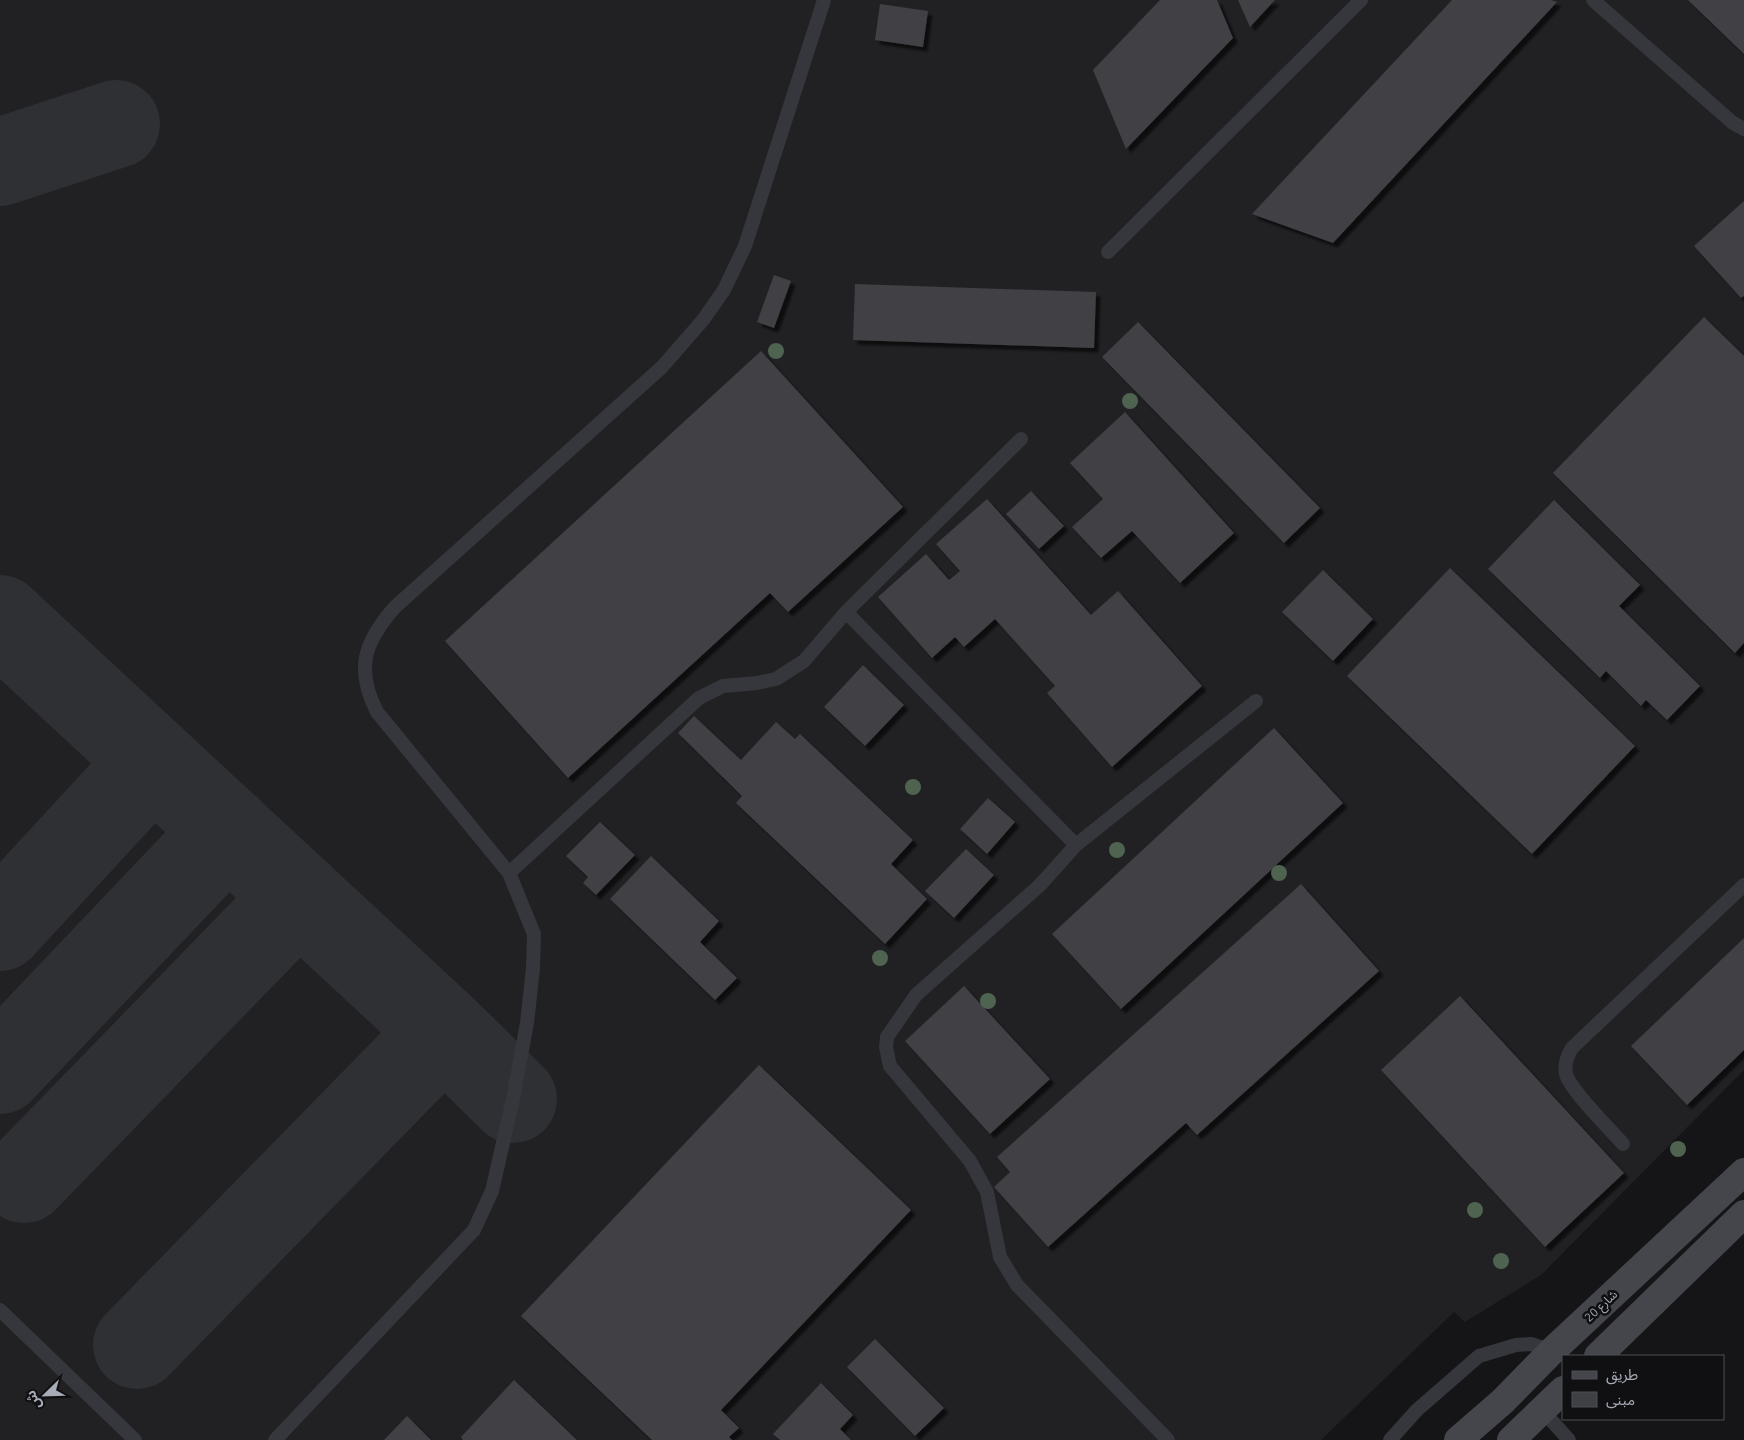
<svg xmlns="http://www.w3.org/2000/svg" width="1744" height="1440" font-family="Ubuntu,'Noto Sans Arabic',sans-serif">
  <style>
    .built { fill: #212124 }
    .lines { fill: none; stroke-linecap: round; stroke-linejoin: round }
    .taxiway { stroke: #2f3034; stroke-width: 88 }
    .building { fill: #3f4044; filter: url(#shadow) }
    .service { stroke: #36373c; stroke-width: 14 }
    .secondary { stroke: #44464c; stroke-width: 28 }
    .tree { fill: #4f6351 }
    .labels { text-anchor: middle; stroke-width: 5; stroke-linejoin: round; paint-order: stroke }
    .street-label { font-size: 12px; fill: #a7acb7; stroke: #101012 }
  </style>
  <defs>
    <filter id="shadow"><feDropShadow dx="4.5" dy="4.5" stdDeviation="1" flood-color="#0009"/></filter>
  </defs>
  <rect width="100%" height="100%" fill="#151517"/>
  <path class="built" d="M0 0H1744V1070L1541 1275 1465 1322 1454 1312 1321 1440H0Z"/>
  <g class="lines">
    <path class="taxiway" d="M0 162 116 124
      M0 619 444 1031 513 1099
      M0 927 153 761
      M0 1070 228 830
      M24 1179 299 896
      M137 1345 444 1031"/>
  </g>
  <path class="building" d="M1160 0H1217L1233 38 1126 149 1093 70Z
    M1238 0H1275L1250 27Z
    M1452 0H1551L1557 2 1333 243 1252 214Z
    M1688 0H1744V54Z
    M880 4 928 11 923 47 875 40Z
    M1744 201V296L1741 298 1694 246Z
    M774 275 791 281 774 328 757 322Z
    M855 284 1096 292 1094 348 853 340Z
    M1704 317 1744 356V643L1735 653 1553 473Z
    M1138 322 1320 508 1284 543 1102 357Z
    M761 351 903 507 788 612 770 593 568 778 445 641Z
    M1125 412 1234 533 1180 583 1132 531 1101 558 1072 527 1103 499 1070 463Z
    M1031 491 1064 526 1039 549 1006 514Z
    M987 499 1091 615 1118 591 1202 686 1112 767 1047 693 1055 686 995 619 964 647 955 637 932 658 878 597 926 554 949 580 960 571 936 544Z
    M1554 500 1640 585 1619 606 1700 686 1667 720 1646 700 1641 706 1606 671 1600 678 1488 569Z
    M1450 568 1635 746 1532 854 1347 676Z
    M1323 570 1373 619 1333 661 1282 612Z
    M863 665 904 705 865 746 824 707Z
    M694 716 741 760 776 722 795 739 800 734 913 840 891 864 927 899 885 944 736 803 742 796 678 733Z
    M1274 728 1343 803 1121 1009 1052 934Z
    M988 798 1015 822 987 854 960 829Z
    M600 822 635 855 596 895 583 883 588 877 566 856Z
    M966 849 994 875 954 918 925 891Z
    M651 856 719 921 700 942 737 978 715 1000 610 899Z
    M1301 884 1379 971 1197 1135 1186 1123 1048 1247 994 1187 1010 1172 997 1157Z
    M1744 938V1050L1687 1105 1631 1046Z
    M964 986 1050 1079 990 1134 905 1041Z
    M1460 996 1624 1173 1545 1247 1381 1070Z
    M759 1065 911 1210 721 1410 739 1428 729 1437 732 1440H652L521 1316Z
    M875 1339 944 1408 915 1436 847 1367Z
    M514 1380 577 1440H463L461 1437Z
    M821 1383 853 1415 840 1429 851 1440H780L773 1434Z
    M407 1416 431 1440H384Z"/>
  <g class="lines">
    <path class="service" d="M1593 0 1733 123 1744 129
      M1108 252 1361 0
      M846 612 1076 845
      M509 873 699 698 723 686 757 683 776 679 804 661 846 612 1021 439
      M1623 1144C1610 1129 1570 1090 1566 1074 1564 1064 1567 1056 1572 1048L1744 885
      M0 1310 135 1440
      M1542 1410 1569 1440
      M275 1440 474 1230 492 1191 513 1099 527 1023 533 968 534 934 509 873 377 712C355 669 364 642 395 607L662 367 703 320 724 290 745 246 824 0
      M1168 1440 1017 1285 1000 1257 987 1192 970 1161 890 1066 886 1047 887 1037 916 995 1040 885 1076 845 1256 701
      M1390 1440 1417 1410 1479 1356 1516 1345 1531 1344 1552 1351"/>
    <path class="secondary" d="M1598 1356 1744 1214
      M1458 1440 1503 1401 1552 1351 1744 1172
      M1511 1440 1563 1390"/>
  </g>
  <g class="tree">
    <circle cx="776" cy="351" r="8"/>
    <circle cx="1130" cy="401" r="8"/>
    <circle cx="913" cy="787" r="8"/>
    <circle cx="1117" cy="850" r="8"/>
    <circle cx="1279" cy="873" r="8"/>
    <circle cx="880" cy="958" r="8"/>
    <circle cx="988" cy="1001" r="8"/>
    <circle cx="1678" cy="1149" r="8"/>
    <circle cx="1475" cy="1210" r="8"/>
    <circle cx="1501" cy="1261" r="8"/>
  </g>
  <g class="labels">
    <g class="street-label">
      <text transform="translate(1601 1306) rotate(-43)" y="4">شارع 20</text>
    </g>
  </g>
  <rect x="1562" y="1355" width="162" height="65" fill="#101012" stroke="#4c4e54"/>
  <rect x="1572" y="1371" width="25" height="8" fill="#44464c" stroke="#4c4e54"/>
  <text x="1606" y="1380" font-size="15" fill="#a7acb7">طريق</text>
  <rect x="1572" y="1392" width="25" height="15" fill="#3f4044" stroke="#4c4e54"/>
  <text x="1606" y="1405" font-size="15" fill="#a7acb7">مبنى</text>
  <g transform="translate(45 1395) rotate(247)" stroke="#101012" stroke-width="4" paint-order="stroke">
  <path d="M0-4L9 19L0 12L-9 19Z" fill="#a7acb7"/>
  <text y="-8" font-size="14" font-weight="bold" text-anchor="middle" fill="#a7acb7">ش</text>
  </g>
</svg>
